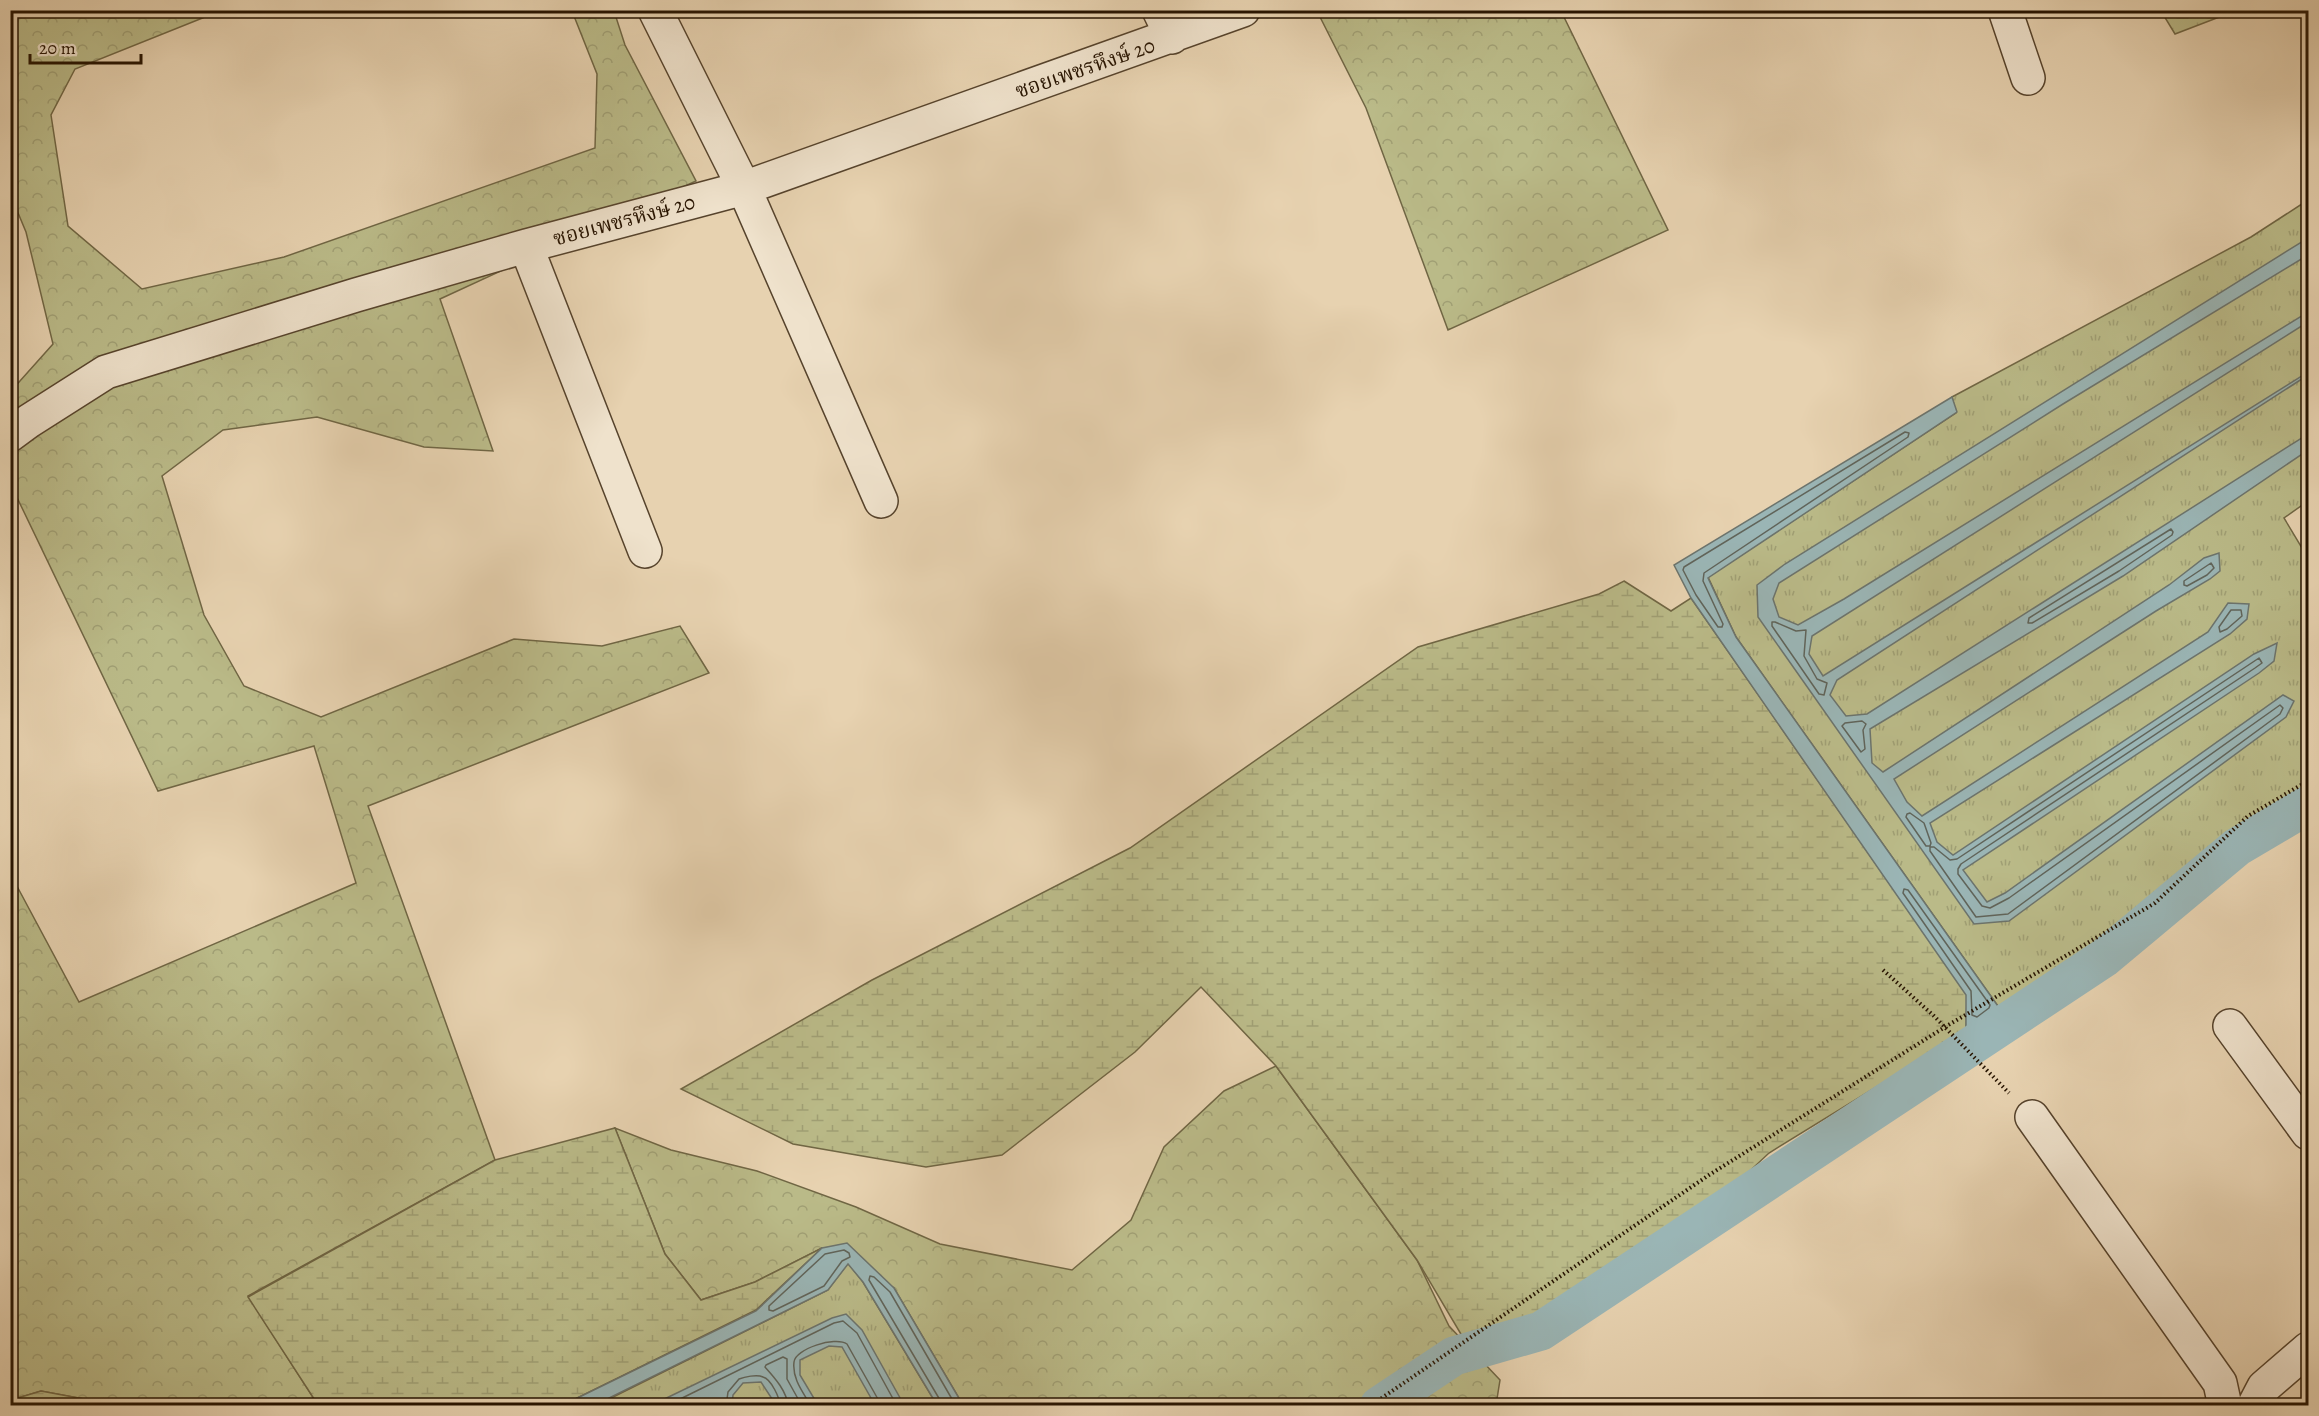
<svg xmlns="http://www.w3.org/2000/svg" width="2319" height="1416" font-family="Alegreya,'Noto Serif Thai',serif">
  <style>
    .grass { fill: url(#grass-tufts); stroke: #706644; stroke-width: 1.5 }
    .forest { fill: url(#forest-crowns); stroke: #706644; stroke-width: 1.5 }
    .wetland { fill: url(#wetland-marsh); stroke: #706644; stroke-width: 1.5 }
    .water { fill: #9ab5b5; stroke: #6c746d; stroke-width: 1.5 }
    .lines { fill: none; stroke-linecap: round; stroke-linejoin: round }
    .shore { stroke: #60645a; stroke-width: 1.5 }
    .canal { stroke: #9ab5b5; stroke-width: 39 }
    .minor-casing { stroke: #56432c; stroke-width: 36 }
    .path { stroke: #261300; stroke-width: 4; stroke-dasharray: 1.5 3; stroke-linecap: butt }
    .minor { stroke: #efe2cc; stroke-width: 33 }
    .path-bridge { stroke: #261300; stroke-width: 4; stroke-dasharray: 1.5 3; stroke-linecap: butt }
    .labels { text-anchor: middle; stroke-width: 5; stroke-linejoin: round; paint-order: stroke }
    .street-label { font-size: 21px; fill: #261300; stroke: #efe2cc }
  </style>
  <defs>
    <pattern id="grass-tufts" width="24" height="20" patternUnits="userSpaceOnUse" patternTransform="scale(1.5)"><rect width="24" height="20" fill="#baba88"/><path d="M3 7l-1-3M5 7V3M7 7l1-3M15 17l-1-3M17 17v-4M19 17l1-3" fill="none" stroke="#a09f74"/></pattern>
    <pattern id="forest-crowns" width="20" height="18" patternUnits="userSpaceOnUse" patternTransform="scale(1.5)"><rect width="20" height="18" fill="#baba88"/><path d="M2 6a3 3 0 1 1 6 0M12 15a3 3 0 1 1 6 0" fill="none" stroke="#a09f74"/></pattern>
    <pattern id="wetland-marsh" width="20" height="14" patternUnits="userSpaceOnUse" patternTransform="scale(1.5)"><rect width="20" height="14" fill="#baba88"/><path d="M1 5h8M5 5V1M11 12h8M15 12V8" fill="none" stroke="#a09f74"/></pattern>
  </defs>
  <rect width="100%" height="100%" fill="#e7d2b0"/>
  <filter id="stains"><feTurbulence type="fractalNoise" baseFrequency=".00333" numOctaves="4"/><feColorMatrix values="0 0 0 0 .2 0 0 0 0 .09 0 0 0 0 .02 0 0 0 .5 -.17"/></filter>
  <radialGradient id="worn" r=".72"><stop offset=".6" stop-color="#630" stop-opacity="0"/><stop offset="1" stop-color="#630" stop-opacity=".3"/></radialGradient>
  <path class="grass" d="M2308 200V501L2284 518 2308 558V792L2257 822 2115 936 2000 1009 1736 637 1708 577 1956 413 1952 397 2251 237Z
    M848 1263 863 1282 937 1405 595 1406 828 1290Z"/>
  <path class="forest" d="M11 11H220L75 69 51 115 68 226 142 289 284 257 595 148 597 74 572 11H614L625 45 696 181 440 299 493 451 424 447 317 417 223 430 162 476 204 615 244 686 321 717 514 639 602 646 680 626 709 673 368 806 495 1160 248 1296 318 1405H116L41 1391 11 1400V875L79 1002 356 883 314 746 158 791 11 485V391L53 344 26 232 11 196Z
    M1317 11H1561L1668 230 1448 330 1366 108Z
    M1276 1066 1417 1260 1449 1326 1500 1380 1496 1405H963L894 1288 822 1248 755 1282 701 1300 665 1254 615 1128 671 1150 757 1171 856 1207 940 1244 1072 1270 1131 1220 1164 1147 1224 1091Z"/>
  <path class="wetland" d="M2161 11H2235L2175 34Z
    M1624 581 1671 611 1691 598 1967 995 1966 1032 1769 1153 1723 1196 1537 1321 1468 1346 1417 1260 1276 1066 1201 987 1135 1052 1002 1155 926 1167 793 1144 681 1089 872 980 1130 848 1418 647 1599 594Z
    M615 1128 665 1254 701 1300 755 1282 822 1248 756 1310 563 1405H318L248 1297 495 1160Z
    M41 1391 116 1405H11V1400Z"/>
  <path class="water" d="M2308 238V255L2063 404 1779 583 1773 599 1779 617 1798 625 1844 599 2308 312V322L1812 636 1809 654 1823 676 2308 372V375L1837 680 1830 695 1846 716 1867 714 2308 434V450L2123 576 1870 729 1872 763 1883 772 2169 585 2204 558 2219 553 2220 571 2210 579 2156 611 1894 779 1907 802 1922 816 2208 632 2228 603 2249 604 2247 619 2230 634 1930 823 1937 842 1953 855 2254 654 2277 643 2274 661 2259 673 1963 870 1987 902 2005 893 2283 695 2294 701 2286 717 2009 921 1974 924 1758 617 1757 585 1785 564Z
    M1952 397 1957 412 1708 578 1736 637 2000 1009 1966 1032V995L1691 598 1674 565Z
    M847 1243 894 1288 963 1405H937L863 1282 848 1264 828 1290 595 1405H563L756 1311 822 1248Z
    M846 1314 862 1330 904 1405H875L842 1347 829 1346 800 1360V1375L818 1405H776L761 1382 743 1383 733 1395 732 1405H652L832 1318Z"/>
  <g class="lines">
    <path class="shore" d="M1905 432 1909 433 1908 437 1704 573 1703 581 1723 624 1722 627H1718L1696 595 1683 570 1684 567Z
      M2171 529 2173 532 2172 535 2119 571 2032 623H2028L2029 618Z
      M2211 563 2214 568 2207 575 2187 586 2184 585V581Z
      M2231 610H2241L2242 616 2227 629 2220 632 2219 627Z
      M1772 622H1775L1796 631 1806 630 1804 656 1817 679 1827 683 1824 695 1819 694 1772 626Z
      M2259 658 2262 663 2255 668 1961 864 1958 869V874L1982 906 1990 908 2009 898 2280 705 2283 708 2280 714 2008 914 1976 917 1930 851V847H1934L1950 860 1957 859Z
      M1862 721 1866 724 1863 730 1865 749 1861 752 1842 726 1845 723Z
      M1907 814 1910 813 1924 823 1931 843 1930 846H1926L1906 817Z
      M1904 889 1908 890 1990 1005 1989 1008 1977 1017 1972 1015 1971 991 1903 893Z
      M844 1250 849 1253 850 1257 842 1261 824 1286 773 1311 769 1310V1306L825 1254Z
      M666 1406 834 1323 843 1321 857 1333 897 1406
      M726 1406 728 1392 739 1379C744 1377 757 1374 763 1377 771 1379 780 1398 780 1406
      M788 1406C787 1391 774 1377 765 1367L766 1365 783 1357 787 1359V1379L802 1406
      M811 1406C803 1392 792 1379 794 1362 795 1349 835 1336 847 1344L879 1401V1406
      M941 1406 940 1400 869 1280 870 1276 874 1277 890 1292 956 1406"/>
    <path class="canal" d="M1379 1406 1454 1356 1541 1331 2104 958 2237 847 2308 805"/>
    <g class="minor-casing">
      <path id="minor" d="M655 10 744 188 881 501
        M1159 10 1172 37
        M2005 10 2028 78
        M526 246 645 551
        M10 435 29 421 106 372 356 295 526 246 744 188 1243 10
        M2230 1026 2308 1133
        M2032 1117 2220 1383 2225 1406
        M2254 1406 2264 1387 2308 1349"/>
    </g>
    <path class="path" d="M1883 970 1934 1016 2009 1093"/>
    <use href="#minor" class="minor"/>
    <path class="path-bridge" d="M1370 1406 1709 1175 1945 1027 2155 903 2248 816 2308 781"/>
  </g>
  <g class="labels">
    <g class="street-label">
      <text transform="translate(1085 68) rotate(-19)" y="7">ซอยเพชรหึงษ์ 20</text>
      <text transform="translate(624 220) rotate(-15)" y="7">ซอยเพชรหึงษ์ 20</text>
    </g>
  </g>
  <rect width="2319" height="1416" fill="none" stroke="#e7d2b0" stroke-width="36"/>
  <rect x="12" y="12" width="2295" height="1392" fill="none" stroke="#261300" stroke-width="3"/>
  <rect x="18" y="18" width="2283" height="1380" fill="none" stroke="#261300" stroke-width="1.5"/>
  <path d="M30 54v9h111v-9" fill="none" stroke="#261300" stroke-width="3"/>
  <text x="39" y="54" font-size="18" fill="#261300" stroke="#efe2cc" stroke-width="4.5" paint-order="stroke">20 m</text>
  <rect width="100%" height="100%" filter="url(#stains)"/>
  <rect width="100%" height="100%" fill="url(#worn)"/>
</svg>
